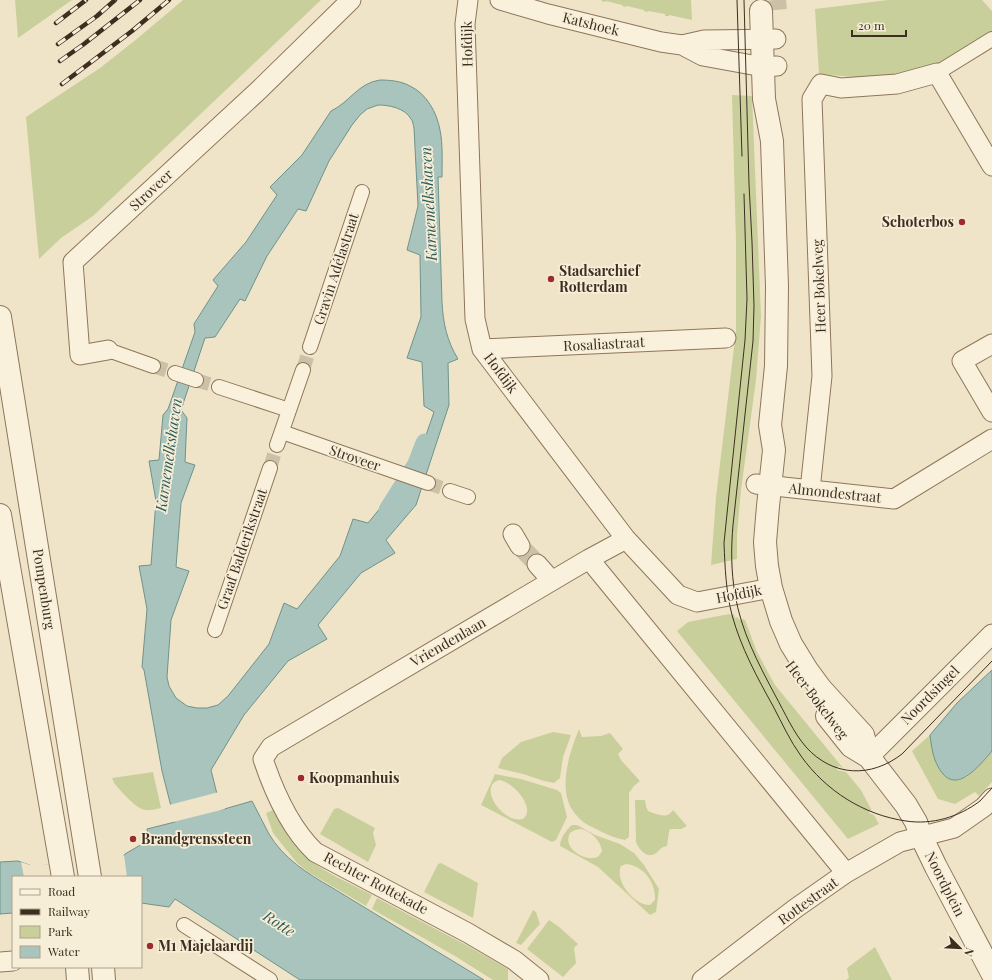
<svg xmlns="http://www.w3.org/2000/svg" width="992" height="980" font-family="'Playfair Display',serif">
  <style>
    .green { fill: #c9cf9b; fill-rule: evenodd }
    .water { fill: #a9c4bc; stroke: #6f938a; fill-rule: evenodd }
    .pier { fill: #f0e4c8 }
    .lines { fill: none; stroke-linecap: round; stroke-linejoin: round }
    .canal { stroke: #a9c4bc; stroke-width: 19 }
    .pedestrian-tunnel { stroke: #ccc0a6; stroke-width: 14; stroke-dasharray: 14 7; stroke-linecap: butt }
    .minor-tunnel { stroke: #ccc0a6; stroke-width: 19; stroke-dasharray: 19 10; stroke-linecap: butt }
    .tertiary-tunnel { stroke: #ccc0a6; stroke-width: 22; stroke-dasharray: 22 11; stroke-linecap: butt }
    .pedestrian-casing { stroke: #8d765c; stroke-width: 16 }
    .minor-casing { stroke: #8d765c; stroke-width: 21 }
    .tertiary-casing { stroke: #8d765c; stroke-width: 24 }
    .pedestrian { stroke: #faf1dc; stroke-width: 14 }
    .minor { stroke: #faf1dc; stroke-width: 19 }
    .tertiary { stroke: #faf1dc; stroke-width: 22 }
    .tram { stroke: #3d2e20; stroke-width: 1 }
    .rail-casing { stroke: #3d2e20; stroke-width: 4.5 }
    .rail { stroke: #f7eed8; stroke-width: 3; stroke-dasharray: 9; stroke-linecap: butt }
    .poi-dot { fill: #9e2a2b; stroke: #f7eed8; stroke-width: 1.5 }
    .labels { text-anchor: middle; stroke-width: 3.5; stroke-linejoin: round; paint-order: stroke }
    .street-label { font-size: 14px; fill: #3d2e20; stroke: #f7eed8 }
    .poi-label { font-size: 14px; font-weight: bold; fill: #3d2e20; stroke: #f7eed8; text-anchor: start }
    .water-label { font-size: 15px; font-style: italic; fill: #2f5d5a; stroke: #f7eed8 }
  </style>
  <rect width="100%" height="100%" fill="#f0e4c8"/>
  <path class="green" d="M15 0H72L18 38Z
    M183 0H321L93 216 61 238 39 259 26 117 100 68 138 38Z
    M602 0H691L692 20 669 15V16H665V14L648 11 647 12 644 11V10L627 6 624 7 622 5 606 1 605 2 601 1Z
    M888 0H982L992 11V35L952 58 915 72 864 78 819 74 815 9Z
    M732 95 752 96 761 316 756 380 741 490 737 535V559L711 565 716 497 736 331V243Z
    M729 614 730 615 734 614 735 618 738 617 739 620 743 619 745 620 757 652 775 685 843 768 838 766 837 770 846 772 861 790 872 811 870 810 869 813 874 815 879 824 848 839 677 631 688 622Z
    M579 729 582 737 601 736 610 733 623 749 618 754 621 760 640 781 634 786 629 793V837L625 840C615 838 605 834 596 829 590 826 583 823 578 817 555 795 569 754 579 729Z
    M553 732 571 735 563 757 560 778 554 783 544 781 523 774 498 768 502 758 521 742Z
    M930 735 935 759 958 780 967 777 992 751V782L979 796 975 792 955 804 938 799 912 751Z
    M153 772 161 808C156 809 150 811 145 810 136 809 120 790 114 783L112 778Z
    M495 774 521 779 557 790 561 793 567 817 556 840 552 842 481 805ZM499 780C512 781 537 808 523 819 503 824 477 787 499 780Z
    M635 800H645L646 806 648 811C657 814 667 820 673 810L687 826 681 829H670L669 832 667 846C661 847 660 850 656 853 648 860 638 849 636 842Z
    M338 808 375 828 373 833 376 845 368 862 320 834 334 809Z
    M273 810C280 823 287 836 296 847 311 867 350 883 372 895L366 906 308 872 297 863 273 833 266 813Z
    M572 825H577L595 835 620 844 634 853 644 865 659 889 656 912 650 915 598 867 560 846C560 839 566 830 572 825ZM581 829C592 832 600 840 602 851L598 857C584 862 562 848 570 833L575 830ZM626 864C644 866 656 883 655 900L650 905C635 906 614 881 621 866Z
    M441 863 478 883 473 918 424 892 438 864Z
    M377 898 468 946 508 969V980H493L455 956 372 909Z
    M533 910 536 912 540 924 521 945 516 943Z
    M549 920 558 926 578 944 574 948 576 963 563 977 527 949Z
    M875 947 892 980H846L849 978 847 968Z"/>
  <path class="water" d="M380 80C390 80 401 81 410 86 427 94 437 113 440 130 443 145 442 162 442 177H438L442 302C443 323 447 341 458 359L448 363 449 405 416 505 386 540 395 553 361 573 318 625 327 639 288 661 244 715 211 770 221 810 252 801C258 812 263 823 269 834 283 858 308 874 331 887L484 980H300L175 899 169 907 141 903V877H13V913L0 914V862L18 861 32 866 118 862 125 854 149 840 147 829 175 822 162 771 144 670 142 667 147 609 139 566 151 565 156 501 149 461 159 460 163 415 168 409 195 332 194 324 218 286 213 280 246 242 277 195 270 187 302 155 331 111C350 102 358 83 380 80ZM378 105C389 105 405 108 411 119 413 121 413 125 414 128L418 206 407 250 420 255 421 317 407 358 422 362 424 406 434 412 407 490 398 488 395 490 368 523 353 519 340 556 297 609 284 603 269 644 228 696 218 705 207 708H197L187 706 176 698 169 686 167 677 171 620 189 571 176 567 181 503 195 465 185 462 187 418 181 410 205 338 215 337 240 299 245 301 267 256 298 209 306 211 329 161 352 125 360 115 367 109Z
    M992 670V751C975 771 951 800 935 760 932 752 931 743 930 735L957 703Z"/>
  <path class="pier" d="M219 792 223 807H224L225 809 173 822 169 805Z
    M124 855 127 877H24L21 862 30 865H43L117 860Z"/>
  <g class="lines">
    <path class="canal" d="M388 510 417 464 425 443"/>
    <path class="pedestrian-tunnel" d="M153 366 175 373
      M303 370 310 347
      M196 380 219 387
      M270 468 277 445
      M428 483 450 491"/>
    <path class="minor-tunnel" d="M520 546 537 564"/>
    <path class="tertiary-tunnel" d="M775 0 776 10"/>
    <g class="pedestrian-casing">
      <path id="pedestrian" d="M937 73 992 39
        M310 347 362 192
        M108 350 153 366
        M175 373 196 380
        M219 387 289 410
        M282 432 428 483
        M277 445 303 370
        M450 491 468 497
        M215 630 270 468
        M184 925 270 980"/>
    </g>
    <g class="minor-casing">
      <path id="minor" d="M468 0 465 24 475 319 482 349 626 539 678 595 697 602 771 588
        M500 0 548 14 661 42 682 45 704 40 776 39
        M682 45 703 56 763 67 777 66
        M992 344 962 361 992 412
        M482 349 726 338
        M108 350 80 355 73 262 259 90 351 0
        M756 484 894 499 992 439
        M810 490 822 376 812 99 821 84 841 88 897 84 937 73 992 166
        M513 534 520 546
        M589 559 846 873
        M537 564 552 581
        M869 757 992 634
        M0 962 13 961
        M539 980 514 960 468 933 315 852C290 828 274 792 263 759L271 747 589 559 626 539
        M702 980 796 908 846 873 900 842 954 828 984 807 992 798"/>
    </g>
    <g class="tertiary-casing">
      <path id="tertiary" d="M761 11 764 99 772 141 777 286 776 366 770 425 774 450 768 506 765 542 767 566 771 588 781 621 791 644 807 670 821 689 863 735 869 757
        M0 317 90 877
        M0 515 63 877
        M827 716 851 746 869 757 906 805 916 822 921 836 936 867 992 973
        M77 967 78 980
        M103 967 104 980"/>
    </g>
    <use href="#pedestrian" class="pedestrian"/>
    <use href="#minor" class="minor"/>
    <use href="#tertiary" class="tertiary"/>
    <path class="tram" d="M737 0 742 156
      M744 0 749 184 752 242 754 306 753 341 733 525C731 548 731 571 735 594 741 631 758 663 775 695 785 713 793 732 806 747 833 777 871 778 902 754L992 661
      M744 194 747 299 745 340 724 543C725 568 726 592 732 615 741 648 757 677 773 706 782 723 790 741 801 756 826 791 864 815 906 821 932 825 959 817 980 801 984 797 988 792 992 788"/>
    <g class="rail-casing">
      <path id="rail" d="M56 23 86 0
        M58 44 97 16 115 0
        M60 61 84 44 140 0
        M62 84 132 31 169 0"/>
    </g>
    <use href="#rail" class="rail"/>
  </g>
  <g class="poi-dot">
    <circle cx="962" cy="222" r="4"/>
    <circle cx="551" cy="279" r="4"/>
    <circle cx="301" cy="778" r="4"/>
    <circle cx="133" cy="839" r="4"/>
    <circle cx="150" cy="946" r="4"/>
  </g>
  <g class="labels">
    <g class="street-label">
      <text transform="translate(591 24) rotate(14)" y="5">Katshoek</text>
      <text transform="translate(467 44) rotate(-91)" y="5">Hofdijk</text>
      <text transform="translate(151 190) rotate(-43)" y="5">Stroveer</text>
      <text transform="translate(336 269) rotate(-72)" y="5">Gravin Adélastraat</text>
      <text transform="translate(819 286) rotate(-92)" y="5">Heer Bokelweg</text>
      <text transform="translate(604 344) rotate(-3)" y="5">Rosaliastraat</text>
      <text transform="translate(501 373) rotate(53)" y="5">Hofdijk</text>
      <text transform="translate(355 458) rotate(19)" y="5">Stroveer</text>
      <text transform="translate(835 493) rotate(6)" y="5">Almondestraat</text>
      <text transform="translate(242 549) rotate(-71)" y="5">Graaf Balderikstraat</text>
      <text transform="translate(44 589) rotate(81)" y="5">Pompenburg</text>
      <text transform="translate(739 594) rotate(-11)" y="5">Hofdijk</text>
      <text transform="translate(448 642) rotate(-30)" y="5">Vriendenlaan</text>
      <text transform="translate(930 695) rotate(-45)" y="5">Noordsingel</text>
      <text transform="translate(817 700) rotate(53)" y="5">Heer Bokelweg</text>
      <text transform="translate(376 883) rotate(28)" y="5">Rechter Rottekade</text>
      <text transform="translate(945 884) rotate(63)" y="5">Noordplein</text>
      <text transform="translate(808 901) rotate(-36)" y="5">Rottestraat</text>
    </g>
    <g class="poi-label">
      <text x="954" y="227" text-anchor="end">Schoterbos</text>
      <text x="559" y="276">Stadsarchief<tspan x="559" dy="16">Rotterdam</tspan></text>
      <text x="309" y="783">Koopmanhuis</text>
      <text x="141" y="844">Brandgrenssteen</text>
      <text x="158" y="951">M1 Majelaardij</text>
    </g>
    <g class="water-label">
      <text transform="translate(429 204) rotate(-93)" y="5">Karnemelkshaven</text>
      <text transform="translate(169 455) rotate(-82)" y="5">Karnemelkshaven</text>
      <text transform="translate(279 924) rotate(33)" y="5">Rotte</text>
    </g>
  </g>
  <rect x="12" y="876" width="130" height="92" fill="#f7eed8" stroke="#ada18e"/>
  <rect x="20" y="889" width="20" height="6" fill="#faf1dc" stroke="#ada18e"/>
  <text x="48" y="896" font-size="12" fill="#3d2e20">Road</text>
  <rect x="20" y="909" width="20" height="6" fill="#3d2e20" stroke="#ada18e"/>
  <text x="48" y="916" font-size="12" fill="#3d2e20">Railway</text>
  <rect x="20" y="926" width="20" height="12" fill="#c9cf9b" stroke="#ada18e"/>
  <text x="48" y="936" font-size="12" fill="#3d2e20">Park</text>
  <rect x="20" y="946" width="20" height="12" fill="#a9c4bc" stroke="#ada18e"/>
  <text x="48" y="956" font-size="12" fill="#3d2e20">Water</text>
  <g transform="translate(960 948) rotate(114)" stroke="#f7eed8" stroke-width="3" paint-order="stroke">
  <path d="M0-3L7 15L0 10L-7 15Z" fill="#3d2e20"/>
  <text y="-6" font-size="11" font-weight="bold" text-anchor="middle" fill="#3d2e20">N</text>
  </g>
  <path d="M852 30v6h54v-6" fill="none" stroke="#3d2e20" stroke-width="2"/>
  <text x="858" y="30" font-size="12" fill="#3d2e20" stroke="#f7eed8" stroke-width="3" paint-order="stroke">20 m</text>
</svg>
